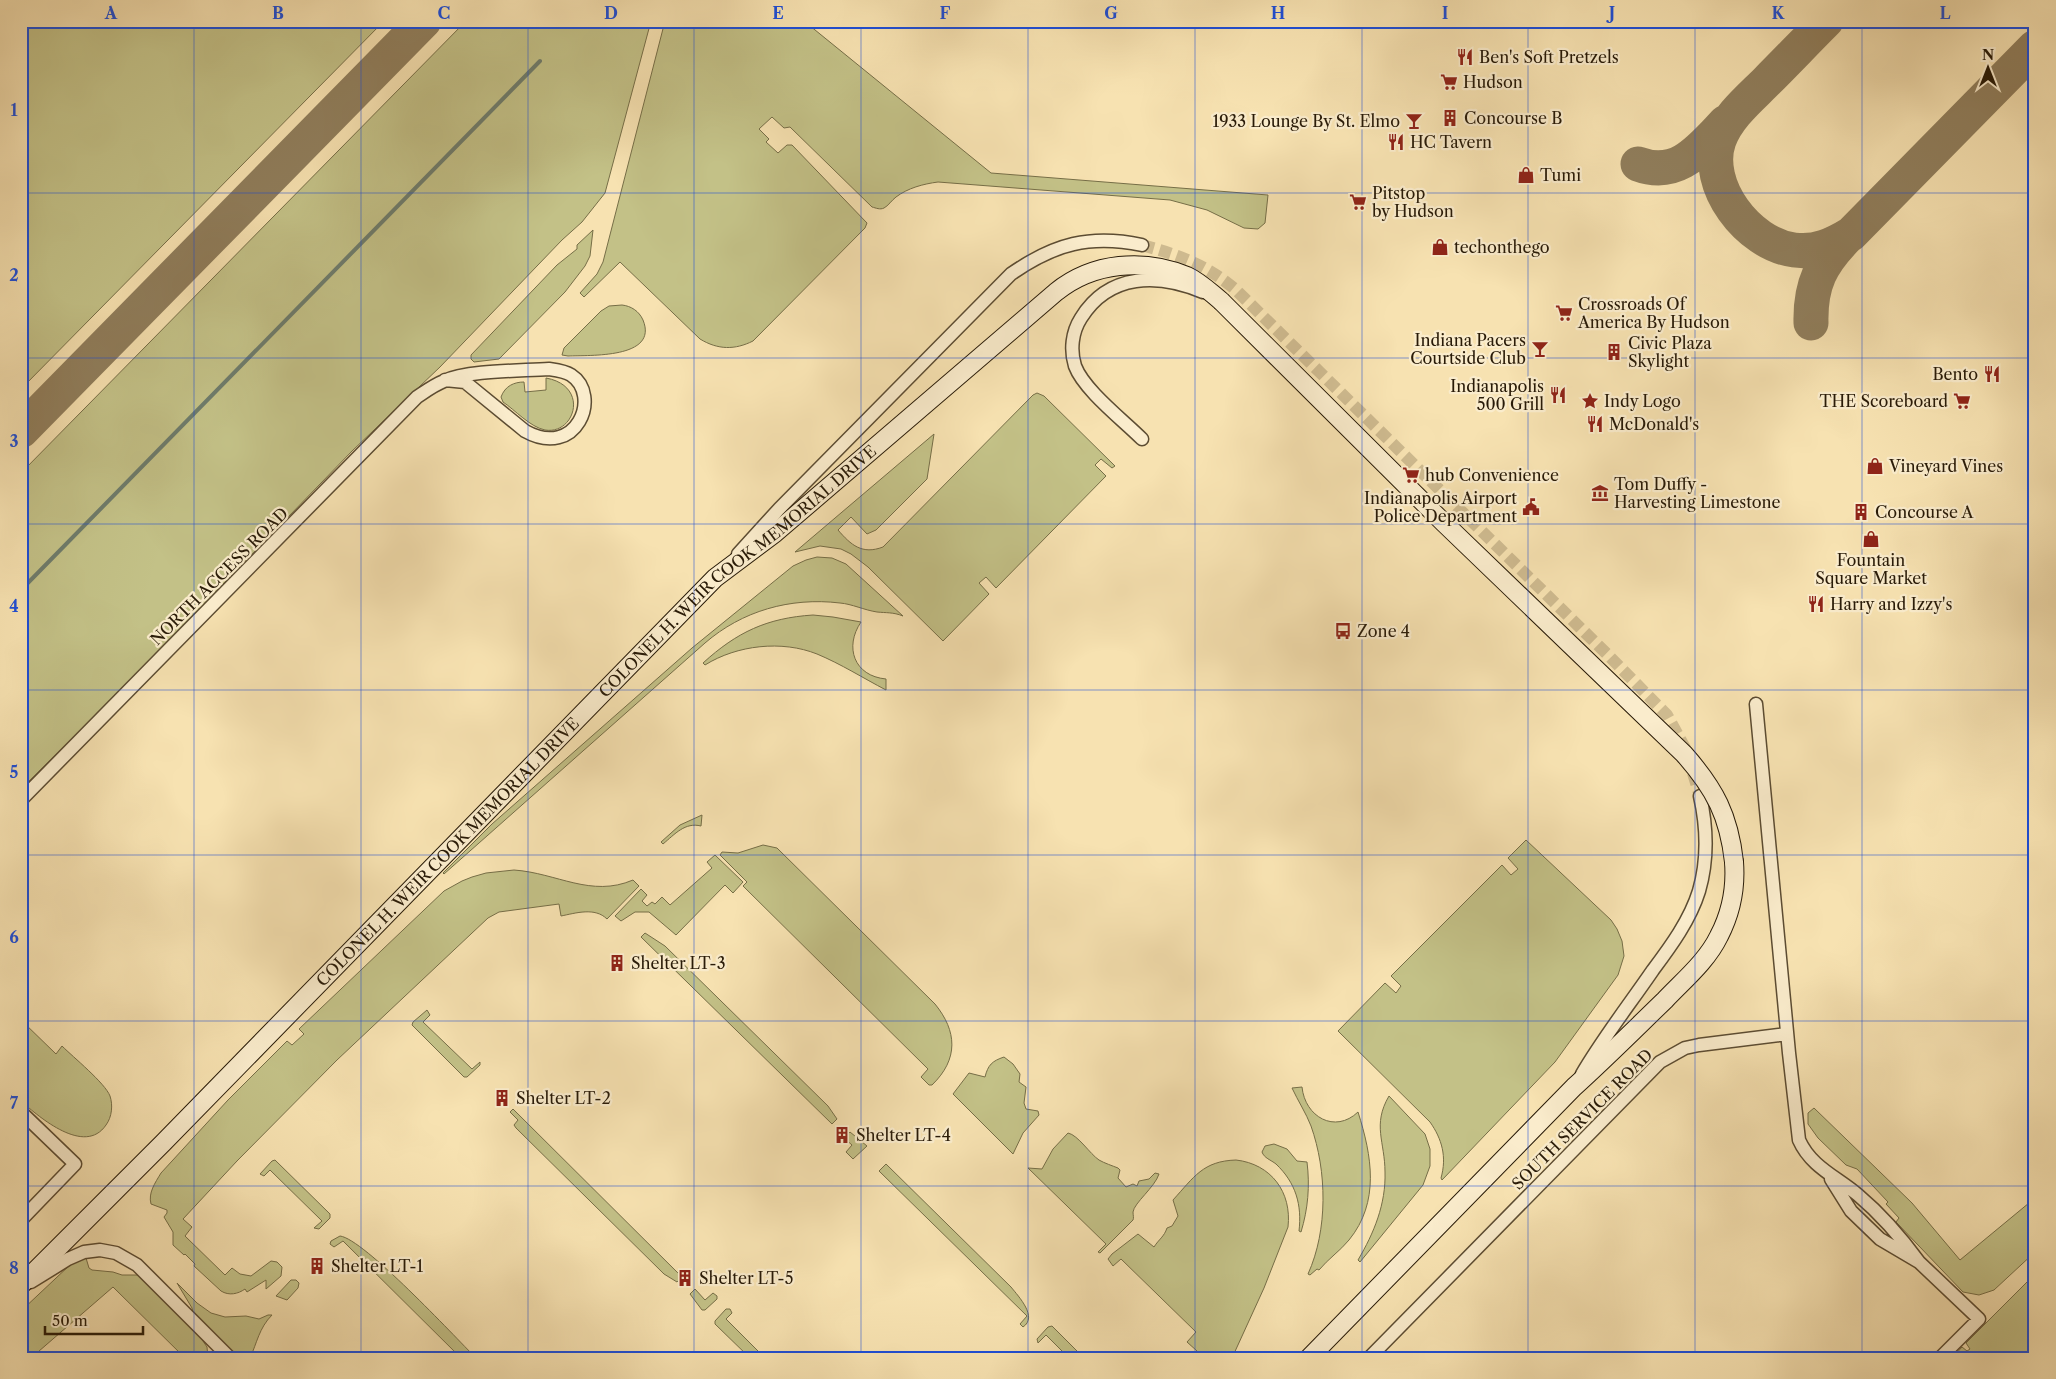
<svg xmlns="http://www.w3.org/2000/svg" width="2056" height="1379" font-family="'Libre Caslon Text',serif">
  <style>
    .green { fill: #c3c187; stroke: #766e47 }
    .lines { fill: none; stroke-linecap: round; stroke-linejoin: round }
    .stream { stroke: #6e7c6c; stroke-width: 4 }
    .taxiway { stroke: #907e5c; stroke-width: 35 }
    .street-tunnel { stroke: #ceba8f; stroke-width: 12; stroke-dasharray: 12 6; stroke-linecap: butt }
    .street-casing { stroke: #5c4c32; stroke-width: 15 }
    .secondary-casing { stroke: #281a07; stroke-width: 20 }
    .street { stroke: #faeccc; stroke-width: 12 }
    .secondary { stroke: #faeccc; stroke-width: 18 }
    .secondary-bridge-casing { stroke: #281a07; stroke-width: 20; stroke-linecap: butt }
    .secondary-bridge { stroke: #faeccc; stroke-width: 18 }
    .grid { fill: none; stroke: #1d4ed8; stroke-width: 1; stroke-opacity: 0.55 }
    .labels { text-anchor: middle; stroke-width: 4.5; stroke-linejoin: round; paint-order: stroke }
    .poi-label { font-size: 16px; fill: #281a07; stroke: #faeccc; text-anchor: start }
    .street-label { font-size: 16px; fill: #281a07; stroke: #faeccc }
    .neatline { fill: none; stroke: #1d4ed8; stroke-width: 2 }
    .grid-label { font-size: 16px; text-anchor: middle; font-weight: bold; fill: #1d4ed8 }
  </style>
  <rect width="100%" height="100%" fill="#f7e2b1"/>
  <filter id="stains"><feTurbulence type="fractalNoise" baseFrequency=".004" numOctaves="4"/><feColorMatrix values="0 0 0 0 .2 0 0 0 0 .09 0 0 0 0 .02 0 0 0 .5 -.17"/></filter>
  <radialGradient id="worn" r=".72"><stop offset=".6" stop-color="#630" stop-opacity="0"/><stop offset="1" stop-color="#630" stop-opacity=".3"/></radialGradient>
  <path class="green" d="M21 21H384L21 389Z
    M466 21H651L605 193 582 222 562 240 440 367 352 451 100 711 21 789V473Z
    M665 21H804L991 173 1268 195 1265 223 1258 229 1244 228 1207 210 1170 200 938 182C923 184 908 188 896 197 892 200 888 206 884 208 880 210 876 208 872 207L790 127 784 128 772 117 759 129 769 139 766 142 778 153 787 145H792L867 223 865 228 753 341C735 350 718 350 700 339L620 262 584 297 580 293 597 274 603 262Z
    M593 230 590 256 585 266 565 292 499 359 474 362 471 359V355L557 265 577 249V245Z
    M622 305C631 306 639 311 643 320 659 359 589 355 568 356L562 355 564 348 601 311 609 306Z
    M546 378C590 386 575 435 545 430 530 427 515 410 503 402L501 397C505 386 514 382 524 382L525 392 546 390Z
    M1037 393 1044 396 1115 466 1112 468 1101 459 1095 465 1106 476 996 588 986 577 979 583 989 594 943 641 868 567 851 554 841 549 820 546 795 552 934 434 927 479 876 530 867 534 851 517 838 530C851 545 862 555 883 547L1033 395Z
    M817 557 832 558 846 564 903 616C893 612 886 613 877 612 864 610 852 604 840 603 790 597 742 611 705 643L444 874 443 873 492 824 692 648 793 566 806 560Z
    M813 615 833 617 861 622C844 647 854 676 886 679V690C863 678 841 664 817 654 782 640 737 645 705 665L703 663C737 632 767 618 813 615Z
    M702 815 701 826C685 822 675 834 663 844L661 842 680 825Z
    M1526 840 1611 920 1617 929 1622 941 1624 956 1618 975 1555 1062 1442 1180 1441 1178C1447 1157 1442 1139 1430 1122L1338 1031 1385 983 1396 993 1401 986 1391 976 1502 865 1511 875 1518 869 1508 858Z
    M763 845 777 848 935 1004C957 1031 959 1059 932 1085H929L921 1077 928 1069 743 886 747 882 720 855 722 852 738 853Z
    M715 855 743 882 733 893 725 885 676 935 649 912H635L621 921 615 916 641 889 647 895 642 901 647 906 652 902 655 904 662 897 670 905 712 868 707 862Z
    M514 870C557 873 591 898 633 880L639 886 607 919C595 907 576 913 561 916L559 904 499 912 488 918 337 1060 237 1161 183 1219 192 1227 185 1236 225 1275 232 1268 240 1274 251 1276 271 1261 277 1262 282 1267 281 1276 266 1289V1280L247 1292 245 1289C238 1294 229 1296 221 1291L194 1266 195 1264 185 1254 184 1255 173 1245V1232L164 1217 167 1213V1210L151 1204C148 1193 155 1183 161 1173L228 1100 287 1041 292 1045 304 1034 299 1029 444 891 462 881 472 877 486 873Z
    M645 933 665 946 828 1106 837 1119 832 1124 641 937Z
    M427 1010 430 1015 423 1022 472 1069 480 1062V1065L467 1077H464L412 1025 413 1022Z
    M21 1020 56 1054 62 1046C73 1057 105 1083 110 1096 113 1105 112 1117 106 1125 85 1156 40 1118 21 1101Z
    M1004 1057 1013 1064 1020 1074 1019 1082 1026 1087 1024 1103 1026 1109 1038 1111 1039 1115 1023 1133 1013 1154 953 1094 969 1073 985 1077C988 1065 992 1061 1004 1057Z
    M1302 1087C1305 1117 1335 1134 1358 1112 1372 1156 1380 1202 1349 1240 1340 1251 1328 1259 1319 1270L1317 1269 1310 1275 1308 1274C1328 1230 1327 1171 1311 1126 1306 1113 1298 1101 1292 1088Z
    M1389 1096 1425 1134 1430 1149V1166L1423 1185 1360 1262 1358 1260C1374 1233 1386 1204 1385 1172 1385 1142 1372 1125 1389 1096Z
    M1814 1108 1912 1203 1960 1260 2035 1198V1252L1994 1290 1979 1295 1963 1292 1896 1222 1899 1218 1886 1204 1888 1202 1857 1169 1846 1165 1818 1138 1808 1124V1113Z
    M513 1109 682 1277 677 1282 664 1274 516 1128 514 1125 518 1120 510 1112Z
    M850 1132 867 1146 853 1159 846 1152 852 1145 844 1138Z
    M1068 1133C1078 1135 1090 1154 1099 1160 1104 1163 1113 1166 1118 1168L1120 1170 1118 1178 1126 1187 1133 1184 1137 1186 1139 1181 1149 1179 1155 1173 1159 1174C1155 1187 1134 1203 1133 1212 1133 1215 1134 1218 1133 1220L1100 1253 1098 1252 1106 1244 1028 1168 1042 1169 1053 1149Z
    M1274 1144 1287 1149 1297 1161 1307 1162C1310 1186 1308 1209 1301 1232L1299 1231C1302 1205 1296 1183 1276 1164 1271 1160 1264 1158 1262 1152L1265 1146Z
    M275 1160 330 1214V1218L319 1229 314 1228 322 1221 270 1170 264 1176 260 1174 272 1161Z
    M1236 1160C1271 1164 1292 1192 1288 1227L1264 1288 1232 1358H1191L1197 1351 1187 1342 1196 1332 1121 1259 1113 1266 1108 1259 1112 1254 1138 1234 1154 1247C1159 1239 1164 1237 1167 1228L1172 1226 1178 1216 1173 1200C1194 1177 1203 1161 1236 1160Z
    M886 1164 1011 1287C1019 1297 1038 1317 1023 1327L1020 1324 1027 1316 879 1171Z
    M340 1236C364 1239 454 1336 476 1358H461L343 1241 334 1247 330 1244 331 1241Z
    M86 1258 89 1268 92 1270 113 1272 122 1275H138L199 1335 207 1347 208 1358H185L113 1287 31 1358H21V1311L72 1263Z
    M2035 1274V1358H1952L1962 1347 1967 1351 1970 1349 1966 1343Z
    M291 1280H296L299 1283 298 1288 287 1300 276 1296Z
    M177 1283 197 1303 211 1313 225 1317 246 1316 259 1319 268 1315H272C259 1328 257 1343 250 1358H239L193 1313 192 1308Z
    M695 1289 705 1300 713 1293 717 1296V1299L705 1310H702L690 1294Z
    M726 1309H730L732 1313 726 1319 765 1358H750L715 1324V1321Z
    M1052 1326 1084 1358H1069L1046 1335 1038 1343 1037 1339 1048 1327Z"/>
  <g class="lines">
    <path class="stream" d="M21 590 540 61"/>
    <path class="taxiway" d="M1826 21C1806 41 1787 61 1767 81 1749 99 1728 116 1719 140 1703 185 1748 244 1794 250 1816 253 1833 245 1851 234L2035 47
      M1638 164C1678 179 1700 149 1726 122
      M1811 323C1810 284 1821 263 1848 236
      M21 431 424 21"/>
    <path class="street-tunnel" d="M1142 245C1178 255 1207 265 1236 290L1609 656 1667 715 1686 750 1700 796"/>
    <g class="street-casing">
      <path id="street" d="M1142 439C1123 420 1084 390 1075 366 1070 350 1072 332 1081 318 1109 273 1158 273 1203 292
        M738 554 779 509 1011 274C1054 244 1090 234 1142 245
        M1756 704 1789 1053 1799 1140C1811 1167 1837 1177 1858 1195 1883 1216 1900 1236 1919 1262
        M21 800 417 397C426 391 434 385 444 381 468 370 521 371 549 369 556 370 565 371 571 375 602 395 577 460 525 431L465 382 445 380
        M1582 1074C1603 1038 1629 1005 1653 970 1671 946 1690 920 1699 891 1708 860 1707 827 1700 796
        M21 1112 75 1164 21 1220
        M1831 1179 1851 1211 1880 1239 1919 1262 1979 1319 1940 1358
        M31 1282 68 1259 84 1252 100 1250 116 1253 137 1265 230 1358
        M1369 1358 1660 1062 1685 1048 1699 1045 1787 1034"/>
    </g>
    <g class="secondary-casing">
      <g id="secondary">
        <path id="s1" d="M21 1285 163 1143 715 578 775 533 1056 292C1093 262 1144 258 1187 276 1200 282 1210 292 1221 301"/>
        <path d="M1309 1358 1574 1087C1605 1059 1635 1029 1665 1000 1684 980 1707 961 1719 936 1731 913 1736 888 1734 862"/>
      </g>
    </g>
    <use href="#street" class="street"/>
    <use href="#secondary" class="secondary"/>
    <g class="secondary-bridge-casing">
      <path id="secondary-bridge" d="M1221 301 1444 523 1684 754C1715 789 1729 816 1734 862"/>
    </g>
    <use href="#secondary-bridge" class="secondary-bridge"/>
  </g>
  <path class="grid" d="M194 21V1358M361 21V1358M528 21V1358M694 21V1358M861 21V1358M1028 21V1358M1195 21V1358M1362 21V1358M1528 21V1358M1695 21V1358M1862 21V1358M21 193H2035M21 358H2035M21 524H2035M21 690H2035M21 855H2035M21 1021H2035M21 1186H2035"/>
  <defs>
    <g id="restaurant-bare" transform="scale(1.35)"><path d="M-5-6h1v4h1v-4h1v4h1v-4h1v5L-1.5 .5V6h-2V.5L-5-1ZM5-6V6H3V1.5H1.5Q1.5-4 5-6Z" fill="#8f2418" stroke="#faeccc" stroke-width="2.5" paint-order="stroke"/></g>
    <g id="supermarket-bare" transform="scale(1.35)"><path d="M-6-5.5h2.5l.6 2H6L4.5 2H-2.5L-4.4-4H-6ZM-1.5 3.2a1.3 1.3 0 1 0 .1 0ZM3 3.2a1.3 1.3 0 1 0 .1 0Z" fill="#8f2418" stroke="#faeccc" stroke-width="2.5" paint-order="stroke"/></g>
    <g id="building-bare" transform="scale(1.35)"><path d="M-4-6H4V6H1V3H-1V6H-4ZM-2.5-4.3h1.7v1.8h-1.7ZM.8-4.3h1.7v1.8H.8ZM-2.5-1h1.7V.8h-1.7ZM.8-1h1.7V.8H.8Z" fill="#8f2418" stroke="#faeccc" stroke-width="2.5" paint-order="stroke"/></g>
    <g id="bar-bare" transform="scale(1.35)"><path d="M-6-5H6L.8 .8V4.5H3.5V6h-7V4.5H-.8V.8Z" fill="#8f2418" stroke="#faeccc" stroke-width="2.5" paint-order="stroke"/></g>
    <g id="shop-bare" transform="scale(1.35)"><path d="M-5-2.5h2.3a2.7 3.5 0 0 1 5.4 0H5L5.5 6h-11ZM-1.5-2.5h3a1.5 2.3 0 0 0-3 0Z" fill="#8f2418" stroke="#faeccc" stroke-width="2.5" paint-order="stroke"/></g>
    <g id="sight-bare" transform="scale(1.35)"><path d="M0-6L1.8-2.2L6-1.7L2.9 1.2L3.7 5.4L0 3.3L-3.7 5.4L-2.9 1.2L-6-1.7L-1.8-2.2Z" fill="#8f2418" stroke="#faeccc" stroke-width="2.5" paint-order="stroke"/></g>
    <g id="museum-bare" transform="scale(1.35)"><path d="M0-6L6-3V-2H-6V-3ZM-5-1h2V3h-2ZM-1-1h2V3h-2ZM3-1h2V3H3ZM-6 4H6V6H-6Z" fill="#8f2418" stroke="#faeccc" stroke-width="2.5" paint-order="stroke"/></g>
    <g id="civic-bare" transform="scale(1.35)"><path d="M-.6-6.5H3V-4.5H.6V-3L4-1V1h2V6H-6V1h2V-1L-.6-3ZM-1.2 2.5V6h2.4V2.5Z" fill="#8f2418" stroke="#faeccc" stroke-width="2.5" paint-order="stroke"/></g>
    <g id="bus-bare" transform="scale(1.35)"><path d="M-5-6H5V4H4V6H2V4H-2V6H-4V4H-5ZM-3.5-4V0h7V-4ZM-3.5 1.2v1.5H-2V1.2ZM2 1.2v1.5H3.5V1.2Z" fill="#8f2418" stroke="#faeccc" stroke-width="2.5" paint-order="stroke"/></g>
  </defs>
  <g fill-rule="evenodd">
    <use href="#restaurant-bare" x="1465" y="57"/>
    <use href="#supermarket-bare" x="1449" y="82"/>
    <use href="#building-bare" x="1450" y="118"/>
    <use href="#bar-bare" x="1414" y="121"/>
    <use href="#restaurant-bare" x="1396" y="142"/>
    <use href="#shop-bare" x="1526" y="175"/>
    <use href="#supermarket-bare" x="1358" y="202"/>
    <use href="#shop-bare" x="1440" y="247"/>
    <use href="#supermarket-bare" x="1564" y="313"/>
    <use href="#bar-bare" x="1540" y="349"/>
    <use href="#building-bare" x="1614" y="352"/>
    <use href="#restaurant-bare" x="1992" y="374"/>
    <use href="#restaurant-bare" x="1558" y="395"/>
    <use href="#sight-bare" x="1590" y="401"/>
    <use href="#supermarket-bare" x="1962" y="401"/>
    <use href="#restaurant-bare" x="1595" y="424"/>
    <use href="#shop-bare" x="1875" y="466"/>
    <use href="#supermarket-bare" x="1411" y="475"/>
    <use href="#museum-bare" x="1600" y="493"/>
    <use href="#civic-bare" x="1531" y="507"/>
    <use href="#building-bare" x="1861" y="512"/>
    <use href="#shop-bare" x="1871" y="539"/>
    <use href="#restaurant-bare" x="1816" y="604"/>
    <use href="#bus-bare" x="1343" y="631"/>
    <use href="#building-bare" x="617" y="963"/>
    <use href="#building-bare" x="502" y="1098"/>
    <use href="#building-bare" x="842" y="1135"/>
    <use href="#building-bare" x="317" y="1266"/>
    <use href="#building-bare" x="685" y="1278"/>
  </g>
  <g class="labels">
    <g class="poi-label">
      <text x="1479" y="63">Ben's Soft Pretzels</text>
      <text x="1463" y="88">Hudson</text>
      <text x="1464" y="124">Concourse B</text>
      <text x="1400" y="127" text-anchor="end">1933 Lounge By St. Elmo</text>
      <text x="1410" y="148">HC Tavern</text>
      <text x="1540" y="181">Tumi</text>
      <text x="1372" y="199">Pitstop<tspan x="1372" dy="18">by Hudson</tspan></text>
      <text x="1454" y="253">techonthego</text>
      <text x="1578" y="310">Crossroads Of<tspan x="1578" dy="18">America By Hudson</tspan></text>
      <text x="1526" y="346" text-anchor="end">Indiana Pacers<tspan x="1526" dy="18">Courtside Club</tspan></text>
      <text x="1628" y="349">Civic Plaza<tspan x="1628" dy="18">Skylight</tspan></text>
      <text x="1978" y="380" text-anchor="end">Bento</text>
      <text x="1544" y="392" text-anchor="end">Indianapolis<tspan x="1544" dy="18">500 Grill</tspan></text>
      <text x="1604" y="407">Indy Logo</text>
      <text x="1948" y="407" text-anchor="end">THE Scoreboard</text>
      <text x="1609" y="430">McDonald's</text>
      <text x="1889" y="472">Vineyard Vines</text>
      <text x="1425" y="481">hub Convenience</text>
      <text x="1614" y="490">Tom Duffy -<tspan x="1614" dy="18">Harvesting Limestone</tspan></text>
      <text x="1517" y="504" text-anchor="end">Indianapolis Airport<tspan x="1517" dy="18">Police Department</tspan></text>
      <text x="1875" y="518">Concourse A</text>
      <text x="1871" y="566" text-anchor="middle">Fountain<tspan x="1871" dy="18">Square Market</tspan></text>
      <text x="1830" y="610">Harry and Izzy's</text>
      <text x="1357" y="637">Zone 4</text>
      <text x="631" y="969">Shelter LT-3</text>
      <text x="516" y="1104">Shelter LT-2</text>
      <text x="856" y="1141">Shelter LT-4</text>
      <text x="331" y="1272">Shelter LT-1</text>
      <text x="699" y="1284">Shelter LT-5</text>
    </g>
    <g class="street-label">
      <text dy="6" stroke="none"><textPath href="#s1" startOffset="1012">COLONEL H. WEIR COOK MEMORIAL DRIVE</textPath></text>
      <text transform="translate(219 576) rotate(-45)" y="6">NORTH ACCESS ROAD</text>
      <text dy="6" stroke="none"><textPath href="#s1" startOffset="608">COLONEL H. WEIR COOK MEMORIAL DRIVE</textPath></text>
      <text transform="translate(1582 1119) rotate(-45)" y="6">SOUTH SERVICE ROAD</text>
    </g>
  </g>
  <rect width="2056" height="1379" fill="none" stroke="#f7e2b1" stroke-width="55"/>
  <g transform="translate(1988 68)" stroke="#faeccc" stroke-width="4" paint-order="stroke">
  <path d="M0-4L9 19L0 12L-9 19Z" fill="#281a07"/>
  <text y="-8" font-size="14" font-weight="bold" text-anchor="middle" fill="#281a07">N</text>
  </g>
  <path d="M45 1326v8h98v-8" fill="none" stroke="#281a07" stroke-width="2.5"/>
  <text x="52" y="1326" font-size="15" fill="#281a07" stroke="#faeccc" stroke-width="4" paint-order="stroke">50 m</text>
  <rect x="28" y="28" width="2000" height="1324" class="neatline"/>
  <g class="grid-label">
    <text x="111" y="19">A</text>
    <text x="278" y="19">B</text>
    <text x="444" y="19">C</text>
    <text x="611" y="19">D</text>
    <text x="778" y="19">E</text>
    <text x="945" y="19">F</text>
    <text x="1111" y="19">G</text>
    <text x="1278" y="19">H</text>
    <text x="1445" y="19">I</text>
    <text x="1612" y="19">J</text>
    <text x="1778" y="19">K</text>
    <text x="1945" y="19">L</text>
    <text x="14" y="116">1</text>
    <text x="14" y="281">2</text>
    <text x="14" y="447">3</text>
    <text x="14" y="612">4</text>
    <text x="14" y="778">5</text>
    <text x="14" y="943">6</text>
    <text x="14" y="1109">7</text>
    <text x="14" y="1274">8</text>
  </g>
  <rect width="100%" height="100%" filter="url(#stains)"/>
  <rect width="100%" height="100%" fill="url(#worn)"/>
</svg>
